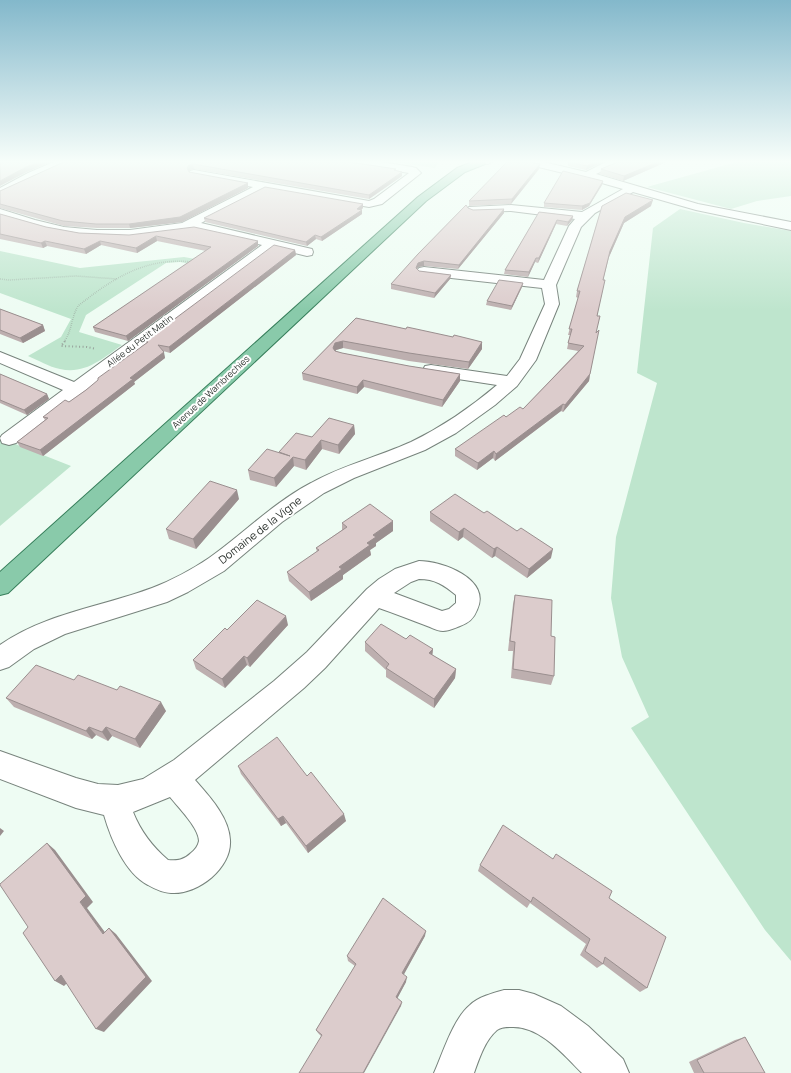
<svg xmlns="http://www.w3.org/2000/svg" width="791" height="1073" font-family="Manrope,sans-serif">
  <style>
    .green { fill: #bee5cd }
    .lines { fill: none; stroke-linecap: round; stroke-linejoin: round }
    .minor-casing { stroke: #77837c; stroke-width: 2 }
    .major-casing { stroke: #367e5a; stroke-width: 2 }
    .path-far1 { stroke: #97a29b; stroke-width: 1.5; stroke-dasharray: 0.5 1.5; stroke-linecap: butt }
    .path { stroke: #97a29b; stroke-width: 2; stroke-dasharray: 1 2.5; stroke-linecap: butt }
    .minor { fill: #fff; fill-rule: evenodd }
    .major { fill: #89caaa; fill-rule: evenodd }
    .wall { fill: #bdafaf }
    .shaded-wall { fill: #9a8f8f }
    .building { fill: #dccccc; stroke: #9a8f8f }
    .labels { text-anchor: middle; stroke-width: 4; stroke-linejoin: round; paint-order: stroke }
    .far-street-label { font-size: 9px; fill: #2d332f; stroke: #fff }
    .street-label { font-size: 11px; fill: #2d332f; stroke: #fff }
  </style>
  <rect width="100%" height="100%" fill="#eefcf3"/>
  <path class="green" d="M386 161H439L435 168Z
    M740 161H791V196L757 201 731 209 647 187Z
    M680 209 744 223 791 231V961L765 930 631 728 649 717 622 657 611 598 616 537 657 383 637 373 653 228Z
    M0 251 80 268 184 257 218 263 223 270 180 262 166 263 86 315 79 332 122 345C103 358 85 375 60 369 49 367 38 360 28 356L61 337 71 319 0 293Z
    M0 438 71 466 0 526Z"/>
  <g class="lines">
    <g class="minor-casing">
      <path id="minor" d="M56 161H70L69 163 0 195V188L28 173Z
        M351 161H375L412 167 416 168 421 173 382 204 369 207 265 189 201 223 312 249 313 252 312 255 307 256 274 248 16 443 9 445 2 443 0 438 2 435 63 390 0 363V352L74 382 262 245 204 231 195 230C173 230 152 236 130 238 86 241 42 231 0 217V209L35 220 64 227 97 230H130L182 223 253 187 190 175 189 173 190 171 194 170 369 201 374 199 409 173 356 164Z
        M482 161H493L488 164 483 163Z
        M521 161H539L586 172 608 161H621L620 163 596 174 698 204 791 222V230L696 210 633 192 595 213 581 227 556 285 559 304 536 360 517 386 495 405 456 433 425 450 354 478 324 493 282 522 224 571 188 592 167 602 65 634 34 649 9 667 0 670V645C46 613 101 607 152 588 170 581 193 569 209 558 243 534 273 503 311 483 343 465 378 457 411 442 442 427 471 407 497 385L425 374 423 370 425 366 431 365 507 376 520 359 545 304 542 288 424 275 419 274 417 271 419 268 424 267 544 280 569 226 575 219 511 211 473 212 469 211 467 209 469 207 511 205 582 212 623 189 584 178 522 163Z
        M419 561C442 561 492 579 477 610 474 618 469 623 460 626 455 628 448 631 443 631 436 631 429 626 422 624 408 619 394 613 379 608L325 668 304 688 195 780C209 796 229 817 230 840 232 868 198 895 171 893 164 893 155 889 148 885 125 873 111 839 104 815L76 808 0 779V751L76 778 98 784 118 785 143 779 174 760 274 681 307 652 367 589 379 579 395 569ZM419 579C435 579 444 585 456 595V603L449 609 442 611 394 593 411 582ZM170 797C178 807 199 828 199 841 198 846 195 850 191 853 184 860 177 861 168 860 152 846 141 832 133 812Z
        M504 990H519L534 994 561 1006 588 1026 623 1059 629 1073H582C563 1054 540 1026 512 1027 507 1027 501 1027 497 1030 485 1040 479 1059 474 1073H434C443 1053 453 1019 470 1005 478 997 493 993 504 990Z"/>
    </g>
    <g class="major-casing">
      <path id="major" d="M475 161 486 162 485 164 465 172 426 201 8 593 0 595V572L418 197 457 168Z"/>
    </g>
    <path class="path-far1" d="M429 161 440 163
      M0 279 9 280 76 276 117 279
      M64 342C72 331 71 318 78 306 113 278 146 257 192 262"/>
    <path class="path" d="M65 341 61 346 87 347 96 349"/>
    <use href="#minor" class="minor"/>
    <use href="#major" class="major"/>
  </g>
  <path class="wall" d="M66 161H343L402 172V176L369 199 194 169 190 170 188 171 189 172 248 188 182 222 130 228H97L64 226 0 208V191Z
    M605 161 586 170 568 166V162Z
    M666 162 623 181 600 174 601 169Z
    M539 169 511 204 469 206V201Z
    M602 185 589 206 582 210 544 207V203Z
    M602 206H651L624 223 609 257 603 280 597 316 596 333 590 374 589 381 563 412 561 411 495 461 493 458 477 470 455 456V449L506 417 523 409 578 351 567 349 570 335H568L578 298 576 297 577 291Z
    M363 208 361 210H362V214L322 241 316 239 307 246 205 222 204 218Z
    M468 208 473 210 504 213 458 269 424 266 418 267 417 269 419 271 451 275 450 279 434 298 391 289V284Z
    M539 212 573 216 572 220 567 226 556 224 538 263 535 262 528 277 504 274 505 270Z
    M0 214 46 227 79 233 258 241V246L128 341 95 332 93 327 206 251 157 241 137 253 101 245 86 254 47 246 43 248 0 239Z
    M295 250 296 255 170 353 163 351 165 358 134 382 135 384 43 456 20 447 17 442 45 420 43 417 69 402 86 390 146 343 145 341Z
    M523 283 522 287 511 310 486 305 487 301Z
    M0 309 43 325 45 331 23 343 0 334Z
    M356 318 406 329 453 337 482 342V349L468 369 409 361 343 348 336 350 335 351 342 353 409 366 460 374V381L442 407 364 387 357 394 303 380 302 373Z
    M0 374 47 394 49 399 27 415 0 403Z
    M354 425 355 434 339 454 322 449 306 470 294 466 276 487 250 480 248 470 279 453 312 437Z
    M239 499 196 549 169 539 166 529Z
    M430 512 551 558 527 578 495 556 492 558 463 537 458 541 430 521Z
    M393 521V531L376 543V546L370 550 371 555 343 575V579L311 601 289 581 287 572 317 552 316 548 342 530V523Z
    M515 595 551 636 554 676 551 685 511 678 513 651H508L513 604Z
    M288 625 250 667 247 665 225 688 196 669 193 660 227 630Z
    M406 639 433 649 432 655 456 669 455 678 434 708 386 677V670L365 651V642Z
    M74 680 166 711 140 748 112 736 108 741 96 735 92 739 14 707 6 698Z
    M238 766 307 776 346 821 308 853 286 823 281 826 241 774Z
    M480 865 609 898 647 988 640 992 603 964 597 968 580 955 586 944 530 903 527 908 478 871Z
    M425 936 403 975 406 982 397 998 401 1006 321 1036 318 1033 316 1030 355 966 348 961 347 956Z
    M745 1037 765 1073H694L689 1062 735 1040Z"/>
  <path class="shaded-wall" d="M41 161H53L27 172 0 186V181L26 167Z
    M597 161H605L586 170 587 166Z
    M660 161H667L666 162 623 181 624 176Z
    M193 164 194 169 190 170 188 172 187 168 189 165Z
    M540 164 539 169 511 204 512 199Z
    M402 172V176L369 199V195Z
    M603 181 602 185 589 206 582 210V206Z
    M248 183V188L182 222 130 228 129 224Z
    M653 200 651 206 624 223 609 257 610 251 625 217Z
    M363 204V208L357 213V209Z
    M504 209V213L458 269 459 265Z
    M362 210V214L322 241 321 237Z
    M573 216 572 220 567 226 568 222Z
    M557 220 556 224 538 263 539 258Z
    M315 235 316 239 307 246 306 242Z
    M156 236 157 241 137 253 136 248Z
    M45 241 47 246 43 248 41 243Z
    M100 241 101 245 86 254 84 249Z
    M258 241V246L128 341 126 336Z
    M295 250 296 255 170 353 169 347Z
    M536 258 535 262 528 277 529 272Z
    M424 261V266L418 267 416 272V268L418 263Z
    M451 275 450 279 434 298 435 293Z
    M523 283 522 287 511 310 512 306Z
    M43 325 45 331 23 343 20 338Z
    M343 341V348L336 350 334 355 333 348 335 343Z
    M482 342V349L468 369 469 362Z
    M164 352 165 358 134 382 135 384 43 456 40 450 130 378Z
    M460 374V381L442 407 443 400Z
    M590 374 589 381 563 412 565 405Z
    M363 380 364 387 357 394V387Z
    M47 394 49 399 27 415 24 410Z
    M563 404 561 411 495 461 496 454Z
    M354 425 355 434 339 454 338 445Z
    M321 440 322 449 306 470 305 460Z
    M494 451 493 458 477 470 478 463Z
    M293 457 294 466 276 487 274 478Z
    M237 490 239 499 196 549 193 539Z
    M393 521V531L376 543V546L370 550 371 555 343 575V579L311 601 309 592 367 543 373 535Z
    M464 528 463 537 458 541 459 532Z
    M497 547 495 556 492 558 494 549Z
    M553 549 551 558 527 578 529 569Z
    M286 616 288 625 250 667 247 658Z
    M433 649 432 658 429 653Z
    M244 656 247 665 225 688 222 679Z
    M456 669 455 678 434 708V699Z
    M161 702 166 711 140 748 135 739Z
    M89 727 96 735 92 739 86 731Z
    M106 727 112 736 108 741 102 732Z
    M344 814 346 821 308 853 306 846Z
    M283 816 286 823 281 826 278 819Z
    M0 828 4 831 0 836Z
    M47 843 55 850 93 902 87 908 110 939 103 934 80 902Z
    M109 928 116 934 152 981 104 1032 96 1029Z
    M426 931 425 936 402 978V973Z
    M61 975 70 980 64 986 55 981Z
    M407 977 406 982 396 1001V997Z
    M402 1002 401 1006 364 1073H363Z"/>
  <path class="building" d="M0 161H41L26 167 0 181Z
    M66 161H343L396 169 394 170 402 172 369 195 193 164 189 165 187 168 189 172 248 183 180 217 129 224H96L63 221 0 204V191Z
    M508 161H526L540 164 512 199 469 201Z
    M569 161H597L587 166 568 162Z
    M620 161H660L624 176 601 169Z
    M563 171 603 181 590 203 582 206 544 203Z
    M265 187 363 204 357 209 362 210 321 237 315 235 306 242 204 218Z
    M626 193 653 200 625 217 610 251 603 280H605L597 316H600L596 333 599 330 590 374 565 405 563 404 496 454 494 451 478 463 455 449 504 415 506 417 520 407 523 409 584 346 568 343 572 329H569L580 291H577L602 206Z
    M466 205 468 208 473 210 504 209 459 265 424 261 418 263 416 268 419 271 451 275 435 293 391 284 418 254Z
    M539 212 573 216 568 222 557 220 539 258H536L529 272 505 270Z
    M0 214 46 227 79 233 129 235 194 227 258 241 126 336 93 327 211 247 156 236 136 248 100 241 84 249 45 241 41 243 0 234Z
    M274 245 295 250 169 347 158 345 164 352 130 378 133 379 40 450 17 442 48 418 43 417 65 400 69 402 86 390 98 380V378L148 342 145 341Z
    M499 280 523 283 512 306 487 301Z
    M0 309 43 325 20 338 0 330Z
    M356 318 406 329 407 327 453 337 454 335 482 342 469 362 409 353 343 341 335 343 333 348 335 351 342 353 409 366 460 374 443 400 363 380 357 387 302 373Z
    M0 374 47 394 24 410 0 400Z
    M329 418 354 425 338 445 321 440 305 460 293 457 274 478 248 470 267 449 290 456 279 452 296 433 312 437Z
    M210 481 237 490 193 539 166 529Z
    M455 494 484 513 487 511 517 531 521 528 553 549 529 569 497 547 494 549 464 528 459 532 430 512Z
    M370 504 393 521 373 535 376 537 367 543 370 545 339 567 342 569 309 592 287 572 319 550 316 548 347 527 342 523Z
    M515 595 552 600 551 636 555 637 554 676 513 669 515 642 510 641Z
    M257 600 286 616 247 658 244 656 222 679 193 660 225 628 227 630Z
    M381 624 406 639 410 635 433 649 429 653 456 669 434 699 386 668 389 664 365 642Z
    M36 665 74 680 78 675 117 690 120 686 161 702 135 739 106 727 102 732 89 727 86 731 6 698Z
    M277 737 307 776 311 772 344 814 306 846 283 816 278 819 238 766Z
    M503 825 553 859 556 854 612 891 609 898 666 937 647 988 605 957 603 964 585 951 590 939 533 897 531 902 480 865Z
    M47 843 86 896 80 902 103 934 109 928 146 977 96 1029 61 975 55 981 23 933 28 927 0 885V884Z
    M383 898 426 931 402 973 407 977 396 997 402 1002 363 1073H299L322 1035 316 1030 356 964 347 956Z
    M745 1037 765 1073H704L697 1060Z"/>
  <linearGradient id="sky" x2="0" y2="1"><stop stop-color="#83b8cb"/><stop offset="0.52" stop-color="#f7fefa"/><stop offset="1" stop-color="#f7fefa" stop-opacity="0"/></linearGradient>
  <rect width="791" height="311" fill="url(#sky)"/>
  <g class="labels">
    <g class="far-street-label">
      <text transform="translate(140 341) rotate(-37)" y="3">Allée du Petit Matin</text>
      <text transform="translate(211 392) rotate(-43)" y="3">Avenue de Wambrechies</text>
    </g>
    <g class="street-label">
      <text transform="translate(260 530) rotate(-38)" y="4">Domaine de la Vigne</text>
    </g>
  </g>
</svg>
